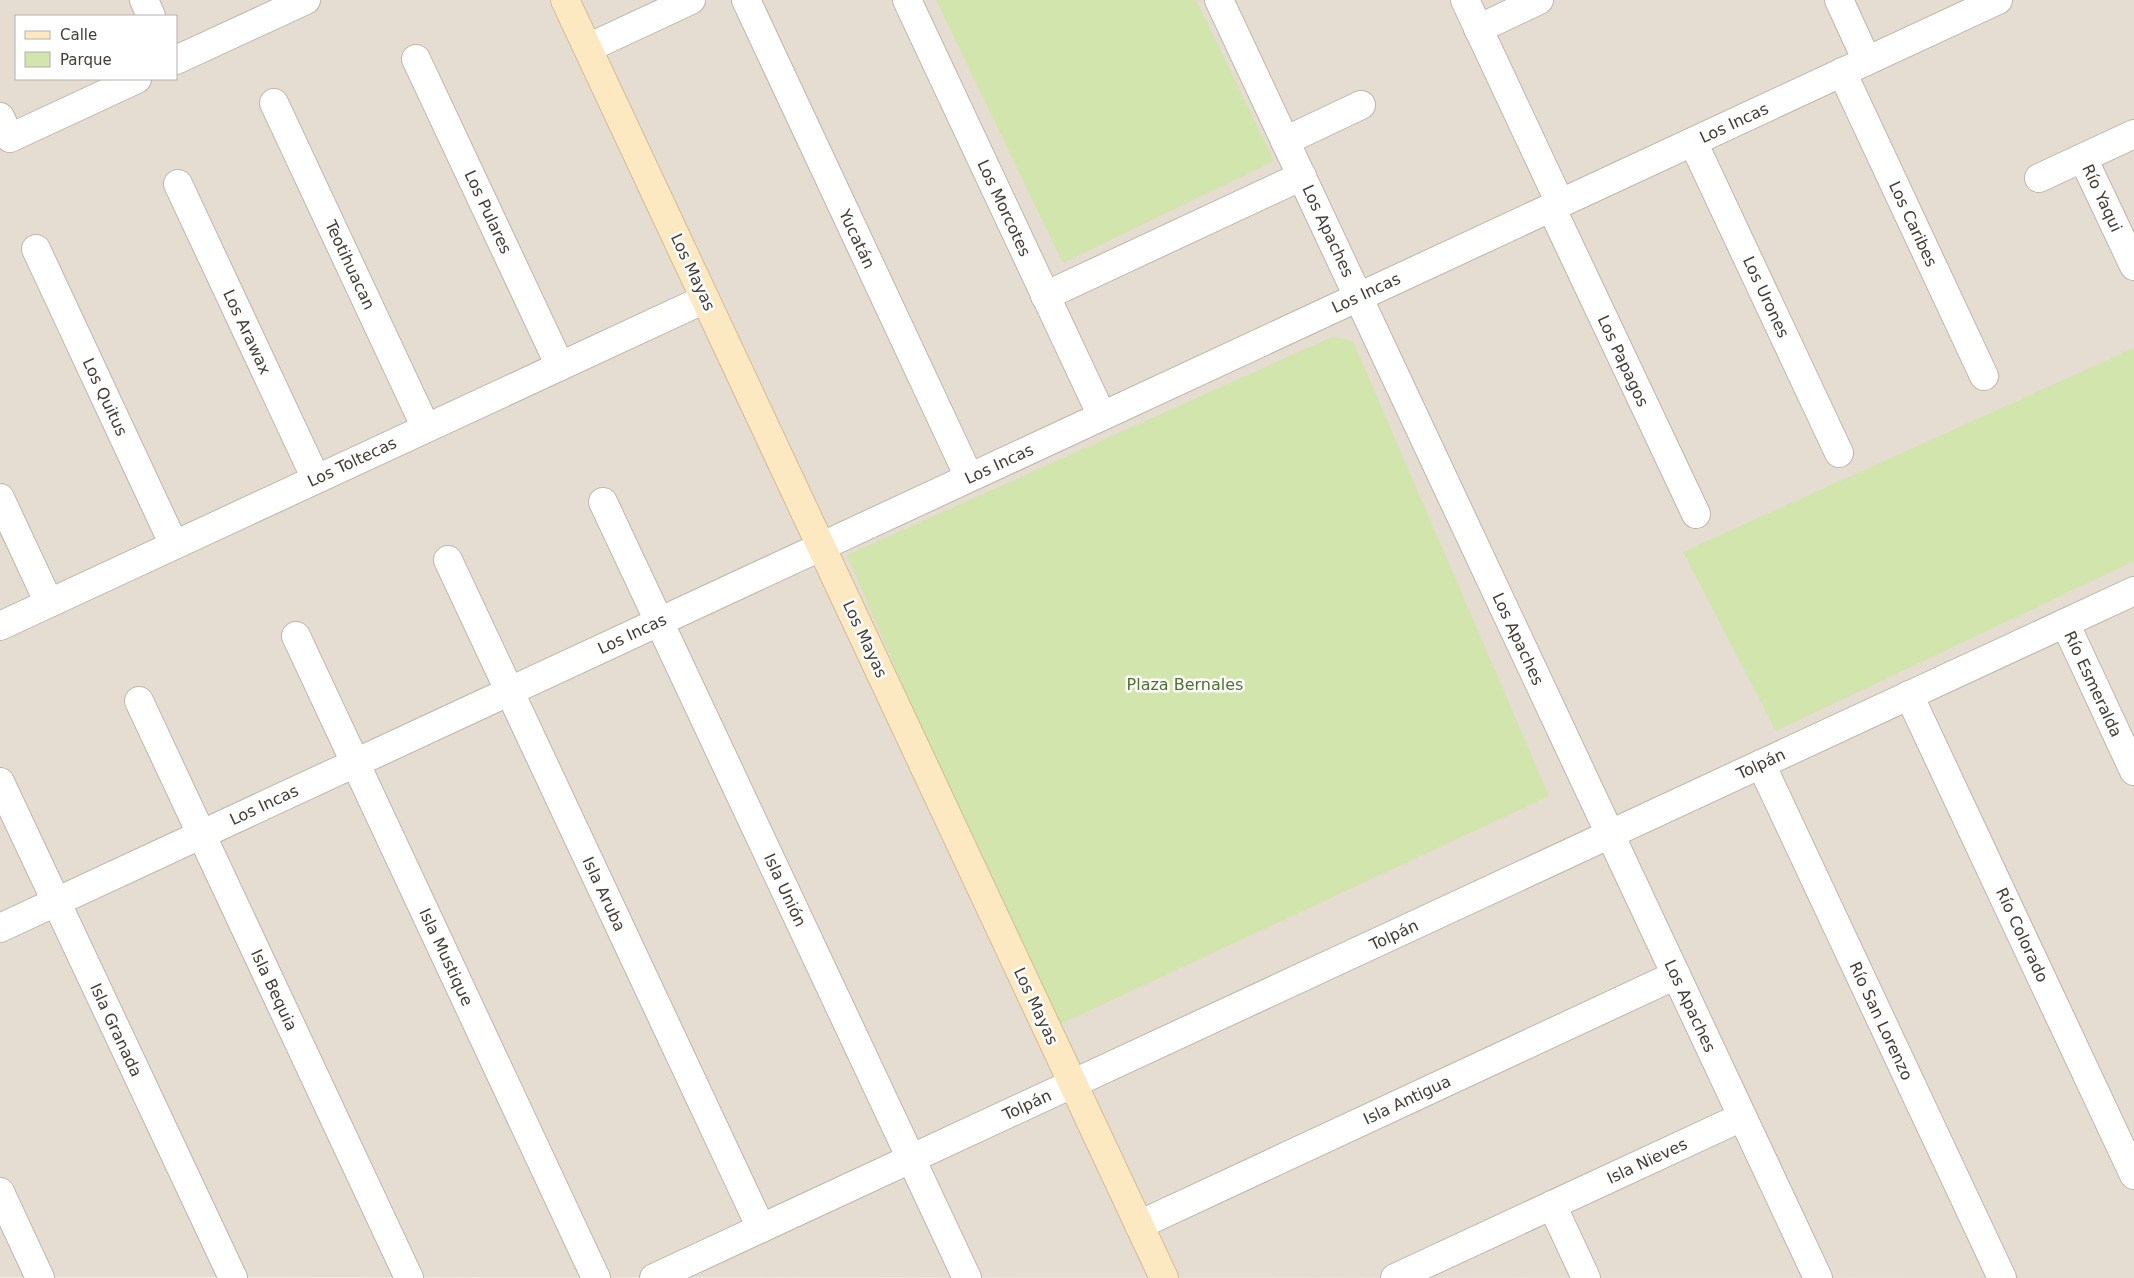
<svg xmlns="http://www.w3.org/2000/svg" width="2134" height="1278" viewBox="0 0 2134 1278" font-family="'DejaVu Sans',sans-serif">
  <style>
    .residential { fill: #e5ddd1; fill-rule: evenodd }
    .green { fill: #d1e5ac }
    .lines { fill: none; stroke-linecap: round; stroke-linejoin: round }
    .street-casing { stroke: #bfb5a9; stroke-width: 30 }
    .secondary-casing { stroke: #d1bb94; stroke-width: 30 }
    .street { stroke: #fff; stroke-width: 28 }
    .secondary { stroke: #fde9c1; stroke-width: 28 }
    .labels { text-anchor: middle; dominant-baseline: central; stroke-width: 5; stroke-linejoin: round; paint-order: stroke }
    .street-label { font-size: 16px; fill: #433b34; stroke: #fff }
    .park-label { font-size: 16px; fill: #4b7229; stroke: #fff }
  </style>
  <rect width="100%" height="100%" fill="#f1ece3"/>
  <path class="residential" d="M0,0h2134v1278l-2134,-1zM16,16h160v63h-160z"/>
  <g class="green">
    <path d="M936,0h260l78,161 -211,102z"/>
    <path d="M1332,337l21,4 196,455 -499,233 -203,-474z"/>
    <path d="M2134,348v213l-358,170 -93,-179z"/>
  </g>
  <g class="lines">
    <g class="street-casing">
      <g id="street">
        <path d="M144,0l7,16"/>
        <path d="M746,0l223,477"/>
        <path d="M907,0l195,416"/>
        <path d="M1219,0l599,1278"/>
        <path d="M1465,0l95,203"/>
        <path d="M1839,0l28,61"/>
        <path d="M1478,29l61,-29"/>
        <path d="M588,48l103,-48"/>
        <path d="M416,59l144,307"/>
        <path d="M176,60l130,-60"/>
        <path d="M1842,72l142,304"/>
        <path d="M274,103l152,325"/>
        <path d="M0,117l10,21 127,-59"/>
        <path d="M1285,141l76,-36"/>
        <path d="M1693,142l146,311"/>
        <path d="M2083,158l51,108"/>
        <path d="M2039,178l95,-44"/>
        <path d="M178,184l138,295"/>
        <path d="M1551,207l145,307"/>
        <path d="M36,249l138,296"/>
        <path d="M1045,296l257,-120"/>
        <path d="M0,498l49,105"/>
        <path d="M603,502l364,776"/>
        <path d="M448,560l313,668"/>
        <path d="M2065,623l69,148"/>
        <path d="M0,626l705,-327"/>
        <path d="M296,636l300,642"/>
        <path d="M1909,695l225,480"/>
        <path d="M139,701l270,577"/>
        <path d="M1761,764l241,514"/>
        <path d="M0,782l233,496"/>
        <path d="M0,928l1998,-928"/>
        <path d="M0,1192l40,86"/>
        <path d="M1552,1205l34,73"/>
        <path d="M1139,1225l537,-250"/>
        <path d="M654,1278l1480,-687"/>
        <path d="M1395,1278l347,-161"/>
      </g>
    </g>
    <g class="secondary-casing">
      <path id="secondary" d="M565,0l599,1278"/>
    </g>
    <use href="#street" class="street"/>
    <use href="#secondary" class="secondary"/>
  </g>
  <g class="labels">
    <g class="street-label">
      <text transform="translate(1734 123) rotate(-25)">Los Incas</text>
      <text transform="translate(2102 198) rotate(65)">Río Yaqui</text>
      <text transform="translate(1004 208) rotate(65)">Los Morcotes</text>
      <text transform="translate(488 212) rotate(65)">Los Pulares</text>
      <text transform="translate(1913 224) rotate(65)">Los Caribes</text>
      <text transform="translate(1328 231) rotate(65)">Los Apaches</text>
      <text transform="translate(857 239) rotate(65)">Yucatán</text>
      <text transform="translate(350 265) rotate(65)">Teotihuacan</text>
      <text transform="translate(693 272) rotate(65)">Los Mayas</text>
      <text transform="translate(1366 293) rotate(-25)">Los Incas</text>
      <text transform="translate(1766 297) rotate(65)">Los Urones</text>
      <text transform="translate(247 332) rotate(65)">Los Arawax</text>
      <text transform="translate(1623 361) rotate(65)">Los Papagos</text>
      <text transform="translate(105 397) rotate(65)">Los Quitus</text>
      <text transform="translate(352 462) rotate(-25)">Los Toltecas</text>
      <text transform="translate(999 464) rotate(-25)">Los Incas</text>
      <text transform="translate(632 634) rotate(-25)">Los Incas</text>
      <text transform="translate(865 639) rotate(65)">Los Mayas</text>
      <text transform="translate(1518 639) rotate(65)">Los Apaches</text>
      <text transform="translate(2093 684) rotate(65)">Río Esmeralda</text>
      <text transform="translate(1761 764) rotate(-25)">Tolpán</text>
      <text transform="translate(264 805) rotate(-25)">Los Incas</text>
      <text transform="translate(785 890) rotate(65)">Isla Unión</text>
      <text transform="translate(604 894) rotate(65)">Isla Aruba</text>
      <text transform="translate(1394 935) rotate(-25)">Tolpán</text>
      <text transform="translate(2022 935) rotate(65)">Río Colorado</text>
      <text transform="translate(446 957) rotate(65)">Isla Mustique</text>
      <text transform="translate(274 990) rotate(65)">Isla Bequia</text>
      <text transform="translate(1036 1006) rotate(65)">Los Mayas</text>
      <text transform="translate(1690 1006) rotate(65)">Los Apaches</text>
      <text transform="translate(1881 1021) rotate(65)">Río San Lorenzo</text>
      <text transform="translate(116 1030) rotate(65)">Isla Granada</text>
      <text transform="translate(1407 1100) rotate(-25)">Isla Antigua</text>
      <text transform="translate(1027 1105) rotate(-25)">Tolpán</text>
      <text transform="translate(1647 1161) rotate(-25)">Isla Nieves</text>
    </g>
    <g class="park-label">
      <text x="1185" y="684">Plaza Bernales</text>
    </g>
  </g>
  <rect x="15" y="15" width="162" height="65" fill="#ffffff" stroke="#b4b1ae"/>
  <rect x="25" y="31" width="25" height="8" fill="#fde9c1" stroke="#b4b1ae"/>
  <text x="60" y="40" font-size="15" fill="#433b34">Calle</text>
  <rect x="25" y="52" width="25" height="15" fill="#d1e5ac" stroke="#b4b1ae"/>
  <text x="60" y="65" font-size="15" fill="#433b34">Parque</text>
</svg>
